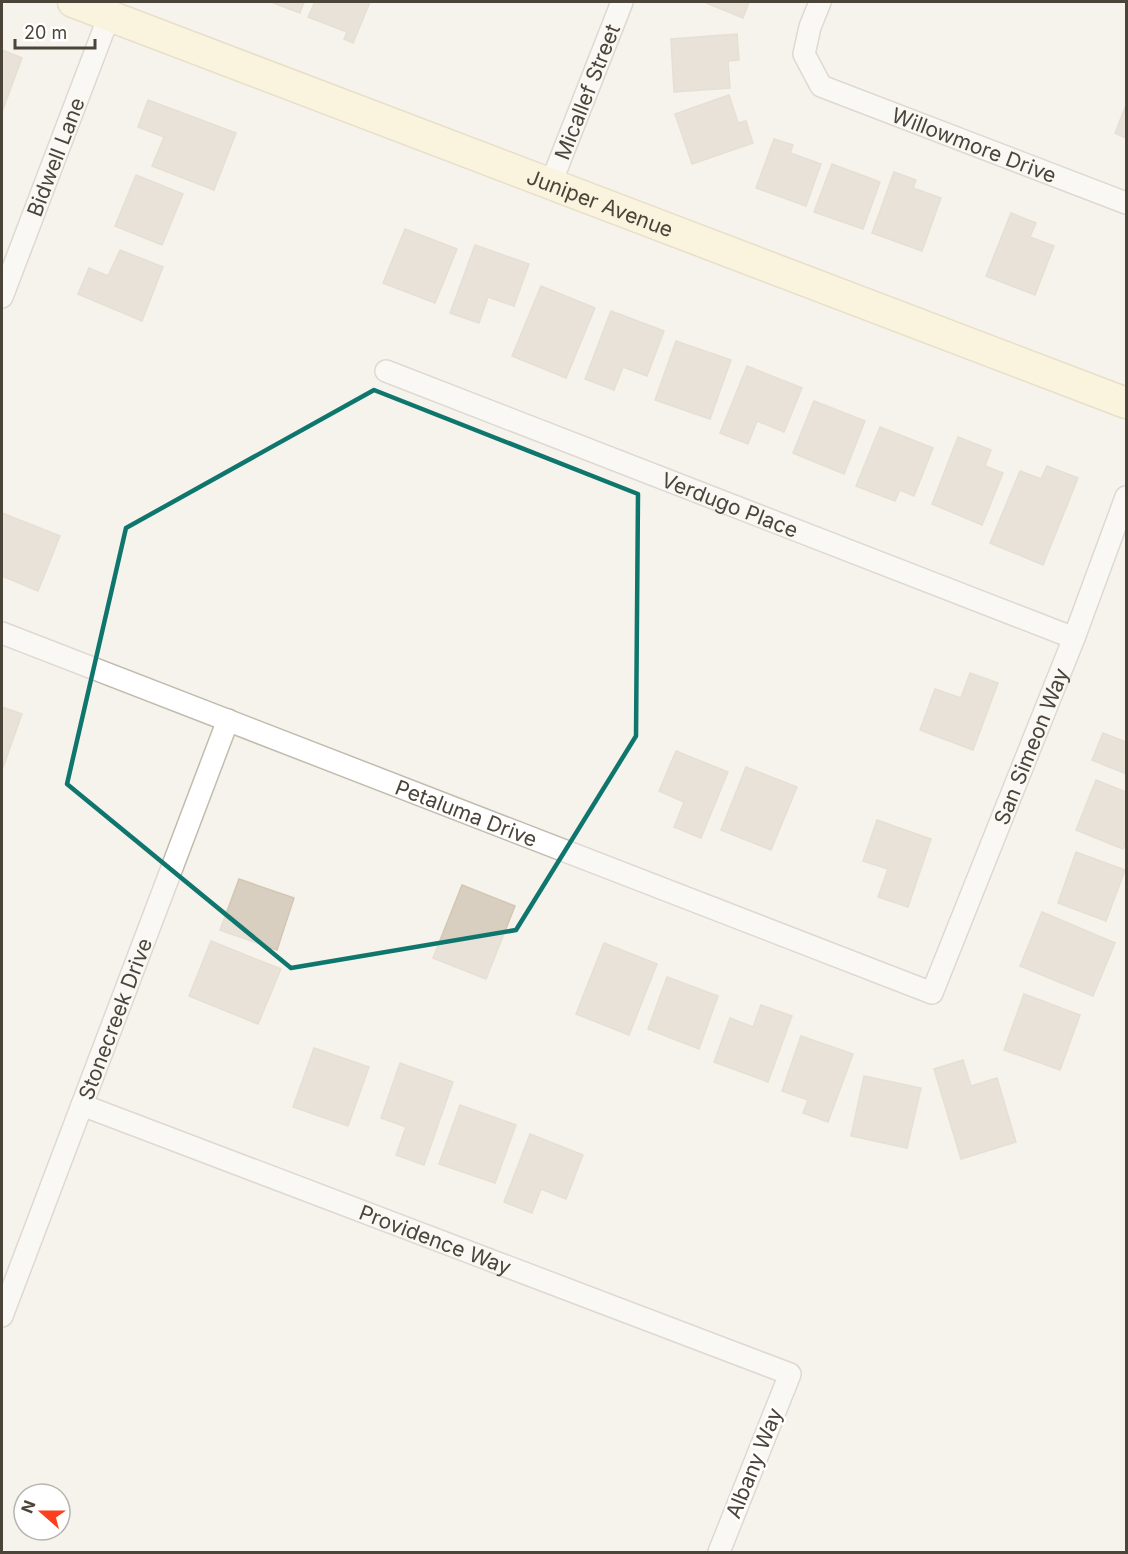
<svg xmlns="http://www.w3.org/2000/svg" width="1128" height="1554" viewBox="0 0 1128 1554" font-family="Inter,sans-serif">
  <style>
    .building { fill: #d8cfc1; stroke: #d3c7b4; stroke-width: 1.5 }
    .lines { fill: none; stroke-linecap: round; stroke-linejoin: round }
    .street-casing { stroke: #c2bbae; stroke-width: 24 }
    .secondary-casing { stroke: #d6c79b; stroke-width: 33 }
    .street { stroke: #fff; stroke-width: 21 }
    .secondary { stroke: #fff3cd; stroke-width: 30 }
    .marked { fill: none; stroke: #0f766e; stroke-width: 4.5; stroke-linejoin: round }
    .labels { text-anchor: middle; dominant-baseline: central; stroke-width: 5; stroke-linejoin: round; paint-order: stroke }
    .street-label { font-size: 21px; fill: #4b4439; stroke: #fff }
  </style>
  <rect width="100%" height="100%" fill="#f6f3ec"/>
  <g class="building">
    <path d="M271,2h33l-4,11z"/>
    <path d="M315,2h55l-17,41 -9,-4 3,-7 -39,-15z"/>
    <path d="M704,2h45l-6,16z"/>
    <path d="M737,34l2,26 -11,1 2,27 -56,4 -3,-53z"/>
    <path d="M2,50l20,8 -20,54z"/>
    <path d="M729,95l9,28 8,-2 7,22 -61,21 -17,-50z"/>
    <path d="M148,100l88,33 -22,57 -62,-24 12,-29 -26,-10z"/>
    <path d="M1126,105v33l-11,-5z"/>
    <path d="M774,139l19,6 -3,8 31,11 -15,42 -50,-18z"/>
    <path d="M832,164l48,18 -17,47 -49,-17z"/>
    <path d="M894,172l22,8 -3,8 28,10 -19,53 -50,-18z"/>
    <path d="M136,175l47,19 -21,51 -47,-19z"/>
    <path d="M1011,213l25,10 -6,14 24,9 -19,49 -49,-19z"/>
    <path d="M405,229l52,20 -22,54 -52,-20z"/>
    <path d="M475,245l54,19 -15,42 -26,-9 -9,26 -29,-10z"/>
    <path d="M120,250l43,17 -21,54 -64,-27 11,-26 19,8z"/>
    <path d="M541,286l54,22 -29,70 -54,-22z"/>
    <path d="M611,311l53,20 -17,45 -24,-9 -9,23 -29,-11z"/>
    <path d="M676,341l55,19 -21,59 -55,-19z"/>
    <path d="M747,366l55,22 -18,44 -27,-11 -9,23 -28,-11z"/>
    <path d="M814,401l51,20 -21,53 -51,-21z"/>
    <path d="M880,427l53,21 -19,48 -14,-6 -5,11 -39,-15z"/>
    <path d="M958,437l33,13 -6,16 18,7 -21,52 -50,-21z"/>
    <path d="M1047,466l31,12 -35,87 -53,-22 30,-72 21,8z"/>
    <path d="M2,513l58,23 -22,55 -36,-15z"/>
    <path d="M970,673l28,10 -25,67 -53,-20 15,-41 26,9z"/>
    <path d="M2,707l20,7 -20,56z"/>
    <path d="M1103,733l23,9v32l-34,-14z"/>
    <path d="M676,751l52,21 -27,66 -27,-11 10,-25 -25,-11z"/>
    <path d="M746,767l51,20 -26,63 -50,-20z"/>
    <path d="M1096,780l30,12v49l-3,8 -47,-19z"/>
    <path d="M877,820l54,19 -23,68 -30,-10 10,-28 -25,-8z"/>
    <path d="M1076,852l49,18 -19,51 -48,-18z"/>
    <path d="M239,879l55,19 -17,52 -57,-20z"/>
    <path d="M462,885l53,21 -29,73 -53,-21z"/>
    <path d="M1042,912l73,31 -22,53 -73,-30z"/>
    <path d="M211,941l70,28 -23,55 -69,-28z"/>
    <path d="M604,943l53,21 -28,71 -53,-21z"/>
    <path d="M667,977l51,19 -19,53 -51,-20z"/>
    <path d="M1024,994l56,21 -20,55 -56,-20z"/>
    <path d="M761,1005l31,11 -24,66 -54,-20 16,-44 23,9z"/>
    <path d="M801,1036l52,18 -25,68 -25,-9 5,-13 -26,-9z"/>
    <path d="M314,1048l55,19 -21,59 -55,-19z"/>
    <path d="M963,1060l8,26 26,-8 19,64 -55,17 -27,-90z"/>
    <path d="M400,1063l53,19 -29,83 -28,-10 10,-28 -25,-9z"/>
    <path d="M864,1076l57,12 -14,60 -56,-12z"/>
    <path d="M460,1105l56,20 -21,58 -56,-19z"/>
    <path d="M530,1134l53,21 -17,44 -25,-10 -9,24 -28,-11z"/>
  </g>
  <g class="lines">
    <g class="street-casing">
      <g id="street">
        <path id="s1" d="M820,2l-10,25 -6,27 17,32 305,117"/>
        <path id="s2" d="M551,183l71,-181"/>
        <path id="s3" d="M2,297l107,-281"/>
        <path id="s4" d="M386,371l688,267"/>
        <path id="s5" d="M2,633l930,360 142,-355 52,-141"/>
        <path id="s6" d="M82,1105l708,269 -71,178"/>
        <path id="s7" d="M2,1316l226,-596"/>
      </g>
    </g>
    <g class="secondary-casing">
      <g id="secondary">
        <path id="s8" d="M73,2l1053,401"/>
      </g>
    </g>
    <use href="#street" class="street"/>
    <use href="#secondary" class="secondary"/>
  </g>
  <path d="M0 0H1128V1554H0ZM374,390l264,104 -2,242 -120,194 -225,38 -224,-184 59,-256z" fill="#f6f3ec" fill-opacity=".55" fill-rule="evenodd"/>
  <path class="marked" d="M374,390l264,104 -2,242 -120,194 -225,38 -224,-184 59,-256z"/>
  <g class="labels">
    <g class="street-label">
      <text stroke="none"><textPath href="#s2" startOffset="98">Micallef Street</textPath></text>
      <text stroke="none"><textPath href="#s1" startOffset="255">Willowmore Drive</textPath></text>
      <text stroke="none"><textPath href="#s3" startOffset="150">Bidwell Lane</textPath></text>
      <text stroke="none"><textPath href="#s8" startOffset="564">Juniper Avenue</textPath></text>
      <text stroke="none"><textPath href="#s4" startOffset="369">Verdugo Place</textPath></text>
      <text stroke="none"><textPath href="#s5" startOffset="1263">San Simeon Way</textPath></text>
      <text stroke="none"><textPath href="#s5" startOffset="498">Petaluma Drive</textPath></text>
      <text stroke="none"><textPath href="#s7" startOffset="318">Stonecreek Drive</textPath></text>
      <text stroke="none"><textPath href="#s6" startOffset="378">Providence Way</textPath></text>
      <text transform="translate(754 1463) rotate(-68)">Albany Way</text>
    </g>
  </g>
  <rect width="1128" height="1554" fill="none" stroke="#4b4439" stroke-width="6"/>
  <g transform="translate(42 1512) rotate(291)"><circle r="28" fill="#ffffff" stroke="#b7b4b0" stroke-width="1.5"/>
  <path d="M0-4.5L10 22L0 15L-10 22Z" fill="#fc3f1d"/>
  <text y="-9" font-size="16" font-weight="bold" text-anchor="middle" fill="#4b4439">N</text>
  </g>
  <path d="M15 39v9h80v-9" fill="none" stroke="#4b4439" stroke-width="3"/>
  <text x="24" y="39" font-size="18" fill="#4b4439" stroke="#ffffff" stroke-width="4.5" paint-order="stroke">20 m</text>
</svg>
